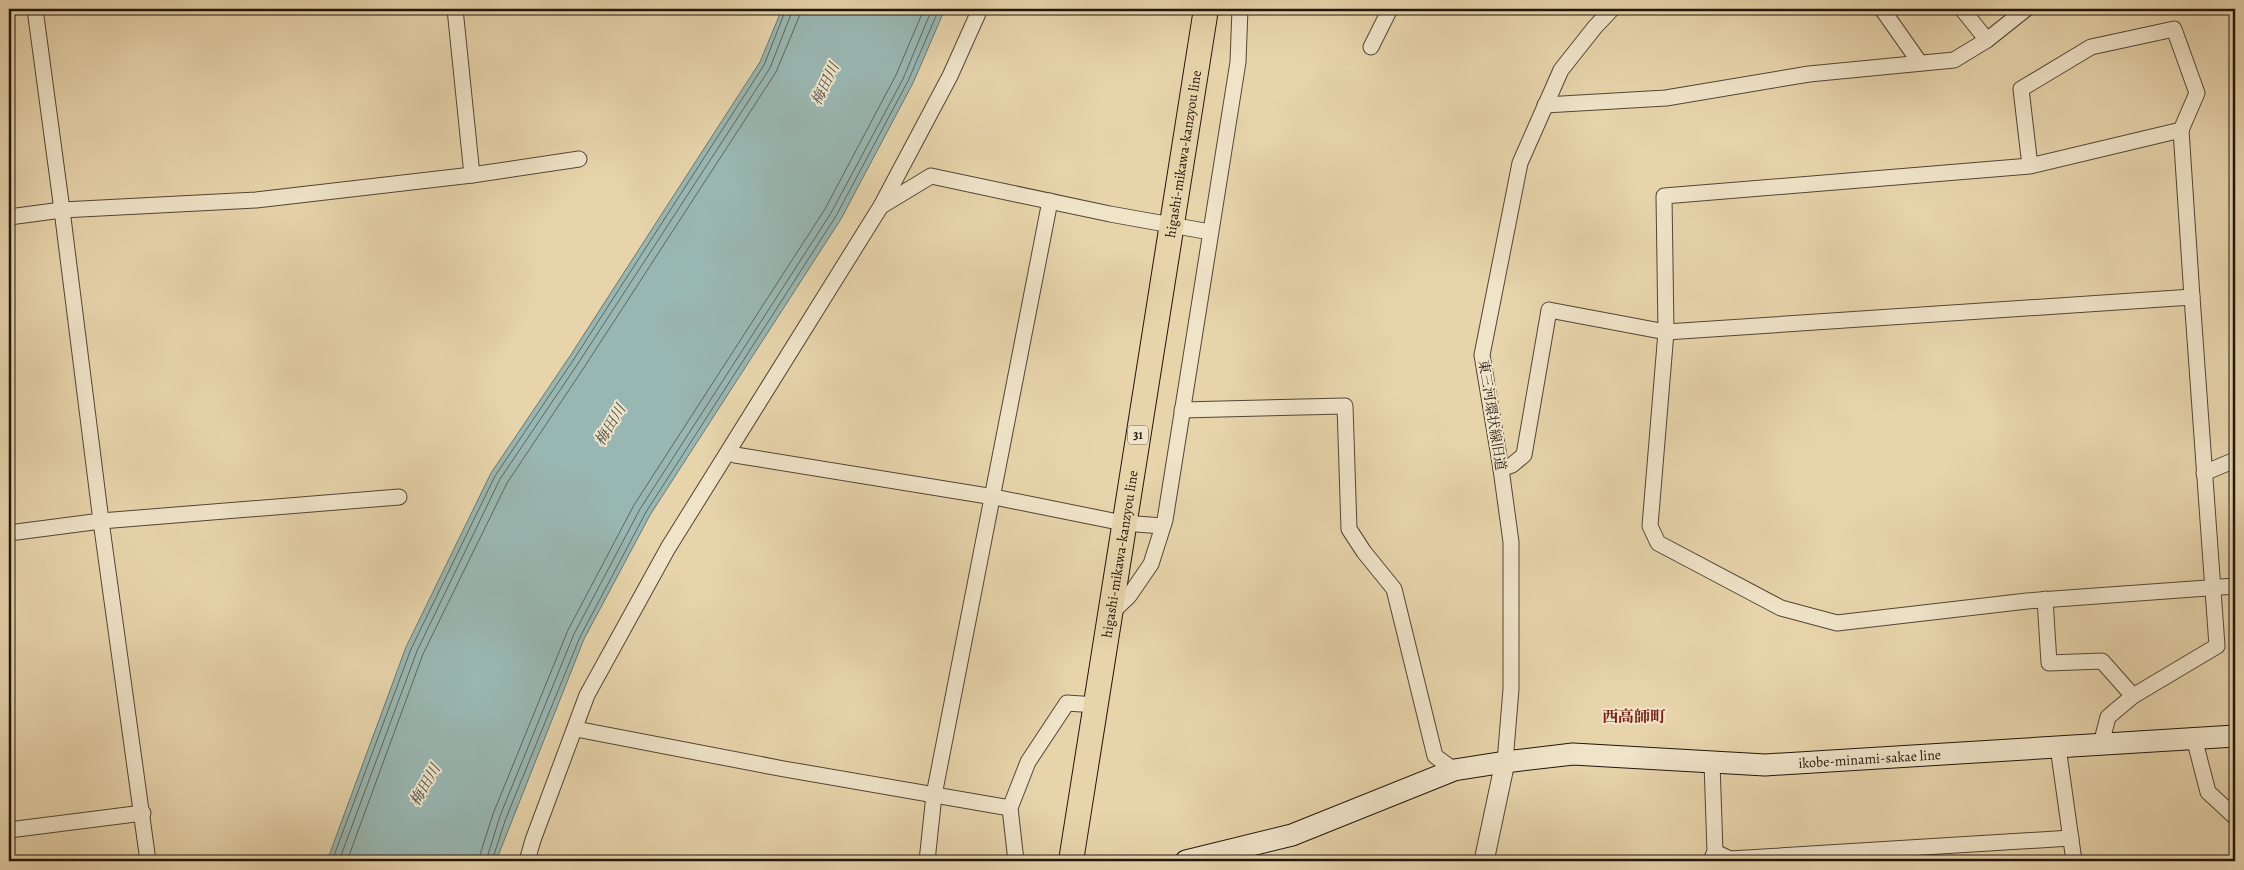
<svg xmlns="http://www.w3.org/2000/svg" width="2244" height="870" viewBox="0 0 2244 870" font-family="Alegreya,'Noto Serif JP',serif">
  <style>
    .water { fill: #99b7b2; stroke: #697770 }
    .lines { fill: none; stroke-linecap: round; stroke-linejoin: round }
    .shore { stroke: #5c665f; stroke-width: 1 }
    .minor-casing { stroke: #524634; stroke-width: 17 }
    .tertiary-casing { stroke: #524634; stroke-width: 21 }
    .secondary-casing { stroke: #20160c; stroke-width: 23 }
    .primary-casing { stroke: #20160c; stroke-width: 26 }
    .minor { stroke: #efe3c8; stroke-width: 15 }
    .tertiary { stroke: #efe3c8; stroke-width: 19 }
    .secondary { stroke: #efe3c8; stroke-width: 21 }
    .primary { stroke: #e7d4ab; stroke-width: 24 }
    .labels { text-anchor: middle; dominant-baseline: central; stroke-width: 4; stroke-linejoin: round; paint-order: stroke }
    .shield { fill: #efe3c8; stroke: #5e5444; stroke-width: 1 }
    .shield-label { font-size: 12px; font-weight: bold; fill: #20160c }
    .street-label { font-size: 14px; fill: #20160c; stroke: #efe3c8 }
    .water-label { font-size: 15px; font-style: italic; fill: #4a4e46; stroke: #efe3c8 }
    .quarter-label { font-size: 16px; font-weight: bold; fill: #7a1f14; stroke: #efe3c8 }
  </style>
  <rect width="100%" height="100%" fill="#e7d4ab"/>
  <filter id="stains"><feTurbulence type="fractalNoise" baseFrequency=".004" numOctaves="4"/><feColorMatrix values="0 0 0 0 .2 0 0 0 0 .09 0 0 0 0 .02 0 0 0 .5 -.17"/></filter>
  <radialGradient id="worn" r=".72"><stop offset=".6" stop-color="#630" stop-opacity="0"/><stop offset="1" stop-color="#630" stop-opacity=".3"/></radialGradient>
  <path class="water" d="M782,9h163l-32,74 -72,136 -191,296 -66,124 -88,222h-169l79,-214 85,-174 79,-117 190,-294z"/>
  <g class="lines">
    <g class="shore">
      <path d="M332,861l79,-212 84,-173 79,-117 190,-294 22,-56"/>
      <path d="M339,861l78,-210 83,-172 79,-117 191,-294 23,-59"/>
      <path d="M347,861l76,-207 84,-171 78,-117 191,-294 23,-55 1,-8"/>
      <path d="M478,861l15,-47 75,-184 66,-125 191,-296 71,-134 28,-66"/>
      <path d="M486,861l14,-45 74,-182 66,-125 191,-296 72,-134 29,-70"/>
      <path d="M492,861l14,-43 74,-181 66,-125 190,-296 72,-135 31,-72"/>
    </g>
    <g class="minor-casing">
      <g id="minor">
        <path d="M35,9l27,201 39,311 47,340"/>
        <path d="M455,9l17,166"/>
        <path d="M1882,9l38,54"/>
        <path d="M1962,9l25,31"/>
        <path d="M1371,47l19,-38"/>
        <path d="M1545,105l121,-7 143,-24 145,-14 33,-20 39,-31"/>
        <path d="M2181,130l11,167"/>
        <path d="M2030,166l-9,-77 70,-42 83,-18 23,64 -16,37 -151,36 -366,30 2,136 -16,194 8,17 123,65 56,15 190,-22 208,-15"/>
        <path d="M883,205l48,-29 179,38 100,18"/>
        <path d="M9,217l53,-7 194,-10 216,-25 107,-16"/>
        <path d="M1182,410l163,-4 4,123 15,23 30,37 41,167 19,14"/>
        <path d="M731,450l4,5 259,42 129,26 40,3"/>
        <path d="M1501,469l11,-4 12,-10 25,-145 117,22 526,-35 25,349 -84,50 -25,21 -7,27"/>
        <path d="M2204,473l31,-13"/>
        <path d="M9,533l92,-12 298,-24"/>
        <path d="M2045,599l4,64 53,-2 31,35"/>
        <path d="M1110,614l19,-18 22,-32 14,-44 73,-458 2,-53"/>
        <path d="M576,729l208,40 226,39"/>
        <path d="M2194,738l14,54 27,25"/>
        <path d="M2058,747l16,114"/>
        <path d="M1505,762l6,-73v-147l-10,-73 -19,-114 38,-192 41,-93 34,-43 17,-18"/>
        <path d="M9,830l134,-17"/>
        <path d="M1715,852l15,7 341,-21"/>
        <path d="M1711,860l4,-8 -3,-89"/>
        <path d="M527,861l6,-21 54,-145 81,-147 213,-342 69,-130 30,-67"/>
        <path d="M927,861l7,-66 116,-594"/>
        <path d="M1016,861l-6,-53 18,-46 39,-59 29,2"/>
      </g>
    </g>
    <g class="tertiary-casing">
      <path id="tertiary" d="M1484,861l21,-99"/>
    </g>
    <g class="secondary-casing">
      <g id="secondary">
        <path id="s1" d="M1186,861l106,-26 162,-65 51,-8 68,-8 192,11 470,-29"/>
      </g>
    </g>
    <g class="primary-casing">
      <g id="primary">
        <path id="s2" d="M1071,861l135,-852"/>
      </g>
    </g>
    <use href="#minor" class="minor"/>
    <use href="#tertiary" class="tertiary"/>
    <use href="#secondary" class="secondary"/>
    <use href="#primary" class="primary"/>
  </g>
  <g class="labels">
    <rect class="shield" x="1128" y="425.5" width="20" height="19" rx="4"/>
    <g class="shield-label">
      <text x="1138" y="435">31</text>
    </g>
    <g class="street-label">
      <text stroke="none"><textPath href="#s2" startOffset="716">higashi-mikawa-kanzyou line</textPath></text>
      <text transform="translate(1492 415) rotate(81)">東三河環状線旧道</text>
      <text stroke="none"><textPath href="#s2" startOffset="311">higashi-mikawa-kanzyou line</textPath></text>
      <text stroke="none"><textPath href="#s1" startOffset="701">ikobe-minami-sakae line</textPath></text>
    </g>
    <g class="water-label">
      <text transform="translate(825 84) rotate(-64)">梅田川</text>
      <text transform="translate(610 425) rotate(-59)">梅田川</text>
      <text transform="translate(425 785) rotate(-60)">梅田川</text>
    </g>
    <g class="quarter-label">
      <text x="1634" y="717">西高師町</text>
    </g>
  </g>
  <rect width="2244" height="870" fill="none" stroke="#e7d4ab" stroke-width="30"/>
  <rect x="10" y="10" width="2224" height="850" fill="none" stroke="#20160c" stroke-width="2.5"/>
  <rect x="15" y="15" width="2214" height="840" fill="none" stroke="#20160c"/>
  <rect width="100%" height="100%" filter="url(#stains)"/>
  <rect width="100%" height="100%" fill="url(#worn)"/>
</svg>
